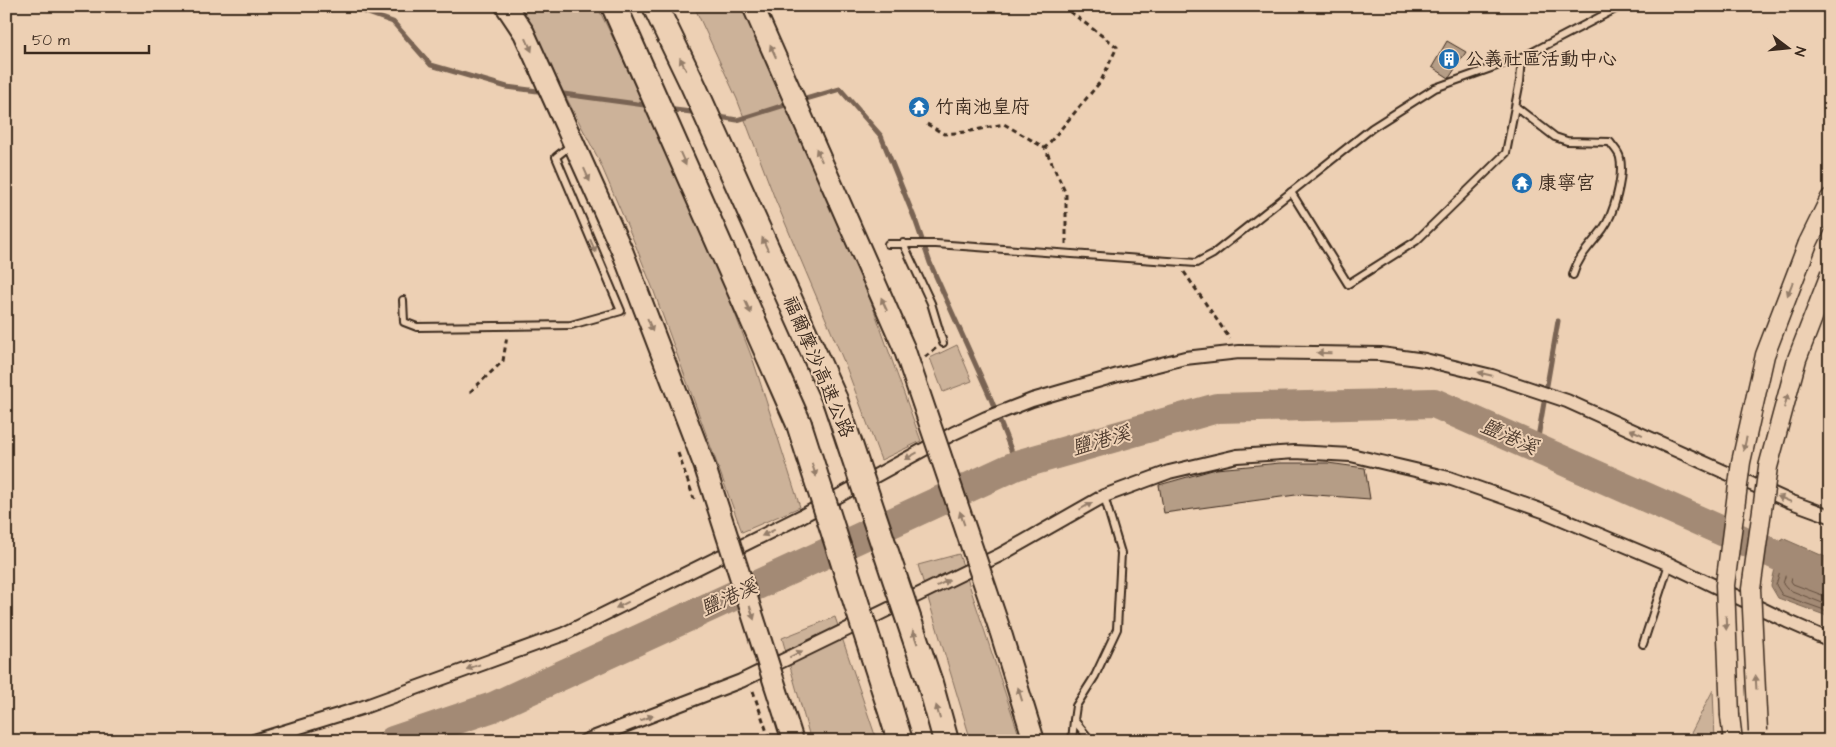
<svg xmlns="http://www.w3.org/2000/svg" width="1836" height="747" viewBox="0 0 1836 747" font-family="'Architects Daughter','LXGW WenKai TC',sans-serif">
  <style>
    .green { fill: #ccb299; stroke: #846e5c }
    .water { fill: #a38a74; stroke: #796452 }
    .lines { fill: none; stroke-linecap: round; stroke-linejoin: round }
    .shore { stroke: #655040; stroke-width: 1 }
    .stream { stroke: #796452; stroke-width: 5 }
    .river { stroke: #a38a74; stroke-width: 30 }
    .building { fill: #b59d86; stroke: #3b2a1e }
    .lane-casing { stroke: #3b2a1e; stroke-width: 10 }
    .street-casing { stroke: #3b2a1e; stroke-width: 16 }
    .secondary-casing { stroke: #3b2a1e; stroke-width: 21 }
    .primary-casing { stroke: #3b2a1e; stroke-width: 24 }
    .highway-casing { stroke: #3b2a1e; stroke-width: 28 }
    .path { stroke: #3b2a1e; stroke-width: 3; stroke-dasharray: 5 4; stroke-linecap: butt }
    .lane { stroke: #edd0b4; stroke-width: 6 }
    .street { stroke: #edd0b4; stroke-width: 12 }
    .secondary { stroke: #edd0b4; stroke-width: 18 }
    .primary { stroke: #edd0b4; stroke-width: 20 }
    .highway { stroke: #edd0b4; stroke-width: 24 }
    .secondary-bridge-casing { stroke: #3b2a1e; stroke-width: 21; stroke-linecap: butt }
    .primary-bridge-casing { stroke: #3b2a1e; stroke-width: 24; stroke-linecap: butt }
    .highway-bridge-casing { stroke: #3b2a1e; stroke-width: 28; stroke-linecap: butt }
    .secondary-bridge { stroke: #edd0b4; stroke-width: 18 }
    .primary-bridge { stroke: #edd0b4; stroke-width: 20 }
    .highway-bridge { stroke: #edd0b4; stroke-width: 24 }
    .oneway { fill: #947d69 }
    .labels { text-anchor: middle; dominant-baseline: central; stroke-width: 4; stroke-linejoin: round; paint-order: stroke }
    .poi-label { font-size: 19px; fill: #3b2a1e; stroke: #edd0b4; text-anchor: start }
    .street-label { font-size: 19px; fill: #3b2a1e; stroke: #edd0b4 }
    .water-label { font-size: 20px; font-style: italic; fill: #503d2f; stroke: #edd0b4 }
  </style>
  <rect width="100%" height="100%" fill="#edd0b4"/>
  <filter id="ink" filterUnits="userSpaceOnUse"><feTurbulence type="fractalNoise" baseFrequency=".02" numOctaves="2"/><feDisplacementMap in="SourceGraphic" scale="10" xChannelSelector="R" yChannelSelector="G"/><feConvolveMatrix kernelMatrix="1 2 1 2 8 2 1 2 1" color-interpolation-filters="sRGB"/></filter>
  <g filter="url(#ink)">
    <g class="green">
      <path d="M521,6h76l20,40 103,229 34,88 46,144 -58,25 -89,-243 -20,-50 -35,-81 -29,-55z"/>
      <path d="M694,6h50l121,279 56,156 -40,19 -36,-96 -70,-165 -38,-100z"/>
      <path d="M957,345l15,36 -29,11 -13,-34z"/>
      <path d="M959,554l62,187h-50l-53,-176z"/>
      <path d="M835,617l42,124h-66l-29,-103z"/>
      <path d="M1713,690l2,51h-28z"/>
    </g>
    <path class="water" d="M1782,538l48,21v58l-52,-19 -7,-12z"/>
    <g class="lines">
      <g class="shore">
        <path d="M1830,564l-43,-18 -11,39 6,10 48,17"/>
        <path d="M1830,570l-6,-1 -33,-14 -8,29 4,5 43,17"/>
        <path d="M1830,577l-9,-1 -24,-10 -2,1 -4,14 2,3 37,14"/>
      </g>
      <g class="stream">
        <path d="M341,6l13,2 39,14 38,43 76,22 38,5"/>
        <path d="M556,93l96,13"/>
        <path d="M799,101l41,-12 41,47 35,86 14,41 61,136 26,66"/>
        <path d="M667,109l32,4"/>
        <path d="M714,116l23,4 54,-17"/>
        <path d="M1536,449l22,-128"/>
      </g>
      <path class="river" d="M393,741l100,-34 524,-242 200,-57 217,-5 396,176"/>
    </g>
    <g class="building">
      <path d="M1447,41l19,11 -17,26 -17,-11z"/>
      <path d="M1280,463h48l37,5 5,31 -67,-5 -139,19 -5,-28 57,-16z"/>
    </g>
    <g class="lines">
      <g class="lane-casing">
        <g id="lane">
          <path d="M1516,107l39,30 12,4 43,1c3,5 9,10 10,16 4,19 -6,56 -17,71 -11,15 -25,27 -30,46"/>
          <path d="M1291,192l57,92 68,-43 90,-88 14,-72 2,-24"/>
          <path d="M903,243l28,60 12,40"/>
          <path d="M888,244h48l260,19 17,-9 159,-126 63,-40 90,-32 96,-50"/>
          <path d="M403,300l1,22 13,5 154,-2 50,-14 -65,-154 15,-12"/>
          <path d="M1643,644l26,-80"/>
          <path d="M1072,741l2,-21"/>
          <path d="M1091,741l-17,-21 2,-14 19,-30 22,-47 4,-76 -17,-57"/>
        </g>
      </g>
      <g class="street-casing">
        <g id="street">
          <path d="M254,741l107,-33 203,-74 238,-118 152,-83 32,-15 46,-18 86,-25 67,-17 54,-6 142,2 44,6 67,16 75,25 222,100 41,15"/>
          <path d="M585,741l156,-60 259,-126 104,-59 65,-24 68,-16 58,-4 56,3 98,23 94,33 126,53 120,58 41,18"/>
        </g>
      </g>
      <g class="secondary-casing">
        <g id="secondary">
          <path d="M1808,243l22,-45"/>
          <path d="M1730,716l3,25"/>
        </g>
      </g>
      <g class="primary-casing">
        <g id="primary">
          <path d="M506,6l18,27 99,220 82,214"/>
          <path d="M753,6l151,342"/>
          <path d="M1000,630l34,111"/>
        </g>
      </g>
      <g class="highway-casing">
        <g id="highway">
          <path d="M614,6l185,418"/>
          <path d="M655,6l38,79 142,315"/>
          <path d="M930,683l16,58"/>
          <path d="M889,705l11,36"/>
        </g>
      </g>
      <g class="path">
        <path d="M927,124l17,10 22,-2 38,-8 41,24"/>
        <path d="M1066,244v-50l-21,-46 56,-67 16,-34 -47,-35"/>
        <path d="M1184,272l46,67"/>
        <path d="M925,357l11,-9"/>
        <path d="M470,392l33,-31 4,-25"/>
        <path d="M678,453l16,46"/>
        <path d="M753,691l17,50"/>
      </g>
      <use href="#lane" class="lane"/>
      <use href="#street" class="street"/>
      <use href="#secondary" class="secondary"/>
      <use href="#primary" class="primary"/>
      <use href="#highway" class="highway"/>
      <g class="secondary-bridge-casing">
        <g id="secondary-bridge">
          <path d="M1730,716l-5,-131 16,-123 24,-107 43,-112"/>
          <path d="M1758,731l-7,-142 17,-122 29,-108 33,-85"/>
        </g>
      </g>
      <g class="primary-bridge-casing">
        <g id="primary-bridge">
          <path d="M904,348l96,282"/>
          <path d="M705,467l88,274"/>
        </g>
      </g>
      <g class="highway-bridge-casing">
        <g id="highway-bridge">
          <path d="M835,400l95,283"/>
          <path d="M799,424l90,281"/>
        </g>
      </g>
      <use href="#secondary-bridge" class="secondary-bridge"/>
      <use href="#primary-bridge" class="primary-bridge"/>
      <use href="#highway-bridge" class="highway-bridge"/>
    </g>
    <defs><path id="oneway-solid" d="M-6-.8H1V-3.2L6.5 0L1 3.2V.8H-6Z" transform="scale(1.25)"/></defs>
    <g class="oneway">
      <use href="#oneway-solid" transform="translate(529 45) rotate(66)"/>
      <use href="#oneway-solid" transform="translate(773 51) rotate(-114)"/>
      <use href="#oneway-solid" transform="translate(683 64) rotate(-116)"/>
      <use href="#oneway-solid" transform="translate(819 155) rotate(-114)"/>
      <use href="#oneway-solid" transform="translate(683 159) rotate(66)"/>
      <use href="#oneway-solid" transform="translate(587 175) rotate(66)"/>
      <use href="#oneway-solid" transform="translate(765 244) rotate(-114)"/>
      <use href="#oneway-solid" transform="translate(593 246) rotate(67)"/>
      <use href="#oneway-solid" transform="translate(1790 289) rotate(111)"/>
      <use href="#oneway-solid" transform="translate(884 304) rotate(-114)"/>
      <use href="#oneway-solid" transform="translate(748 307) rotate(66)"/>
      <use href="#oneway-solid" transform="translate(650 325) rotate(69)"/>
      <use href="#oneway-solid" transform="translate(1324 353) rotate(-179)"/>
      <use href="#oneway-solid" transform="translate(1485 374) rotate(-166)"/>
      <use href="#oneway-solid" transform="translate(1786 401) rotate(-75)"/>
      <use href="#oneway-solid" transform="translate(1636 432) rotate(-156)"/>
      <use href="#oneway-solid" transform="translate(1745 444) rotate(103)"/>
      <use href="#oneway-solid" transform="translate(911 456) rotate(151)"/>
      <use href="#oneway-solid" transform="translate(814 470) rotate(72)"/>
      <use href="#oneway-solid" transform="translate(1784 499) rotate(-157)"/>
      <use href="#oneway-solid" transform="translate(1086 506) rotate(-30)"/>
      <use href="#oneway-solid" transform="translate(962 518) rotate(-109)"/>
      <use href="#oneway-solid" transform="translate(768 533) rotate(154)"/>
      <use href="#oneway-solid" transform="translate(943 583) rotate(-26)"/>
      <use href="#oneway-solid" transform="translate(622 605) rotate(154)"/>
      <use href="#oneway-solid" transform="translate(752 613) rotate(72)"/>
      <use href="#oneway-solid" transform="translate(1726 623) rotate(88)"/>
      <use href="#oneway-solid" transform="translate(915 637) rotate(-109)"/>
      <use href="#oneway-solid" transform="translate(796 654) rotate(-26)"/>
      <use href="#oneway-solid" transform="translate(473 667) rotate(160)"/>
      <use href="#oneway-solid" transform="translate(1756 682) rotate(-93)"/>
      <use href="#oneway-solid" transform="translate(1020 694) rotate(-107)"/>
      <use href="#oneway-solid" transform="translate(938 712) rotate(-106)"/>
      <use href="#oneway-solid" transform="translate(647 718) rotate(-21)"/>
    </g>
  </g>
  <defs>
    <g id="building-disc" transform="scale(1.125)"><circle r="9.5" fill="#1f6fb2" stroke="#edd0b4"/><path d="M-4-6H4V6H1V3H-1V6H-4ZM-2.5-4.3h1.7v1.8h-1.7ZM.8-4.3h1.7v1.8H.8ZM-2.5-1h1.7V.8h-1.7ZM.8-1h1.7V.8H.8Z" fill="#fff"/></g>
    <g id="temple-disc" transform="scale(1.125)"><circle r="9.5" fill="#1f6fb2" stroke="#edd0b4"/><path d="M0-6L5-2H3V0L6.5 2.5H4V6H1.5V3h-3V6H-4V2.5H-6.5L-3 0V-2H-5Z" fill="#fff"/></g>
  </defs>
  <g fill-rule="evenodd">
    <use href="#building-disc" x="1449" y="59"/>
    <use href="#temple-disc" x="919" y="107"/>
    <use href="#temple-disc" x="1522" y="183"/>
  </g>
  <g class="labels">
    <g class="poi-label">
      <text x="1465" y="59">公義社區活動中心</text>
      <text x="935" y="107">竹南池皇府</text>
      <text x="1538" y="183">康寧宮</text>
    </g>
    <g class="street-label">
      <text transform="translate(818 367) rotate(67)">福爾摩沙高速公路</text>
    </g>
    <g class="water-label">
      <text transform="translate(1509 437) rotate(24)">鹽港溪</text>
      <text transform="translate(1101 441) rotate(-16)">鹽港溪</text>
      <text transform="translate(729 598) rotate(-25)">鹽港溪</text>
    </g>
  </g>
  <rect width="1836" height="747" fill="none" stroke="#edd0b4" stroke-width="25"/>
  <rect x="12" y="12" width="1811" height="722" fill="none" stroke="#3b2a1e" stroke-width="2" filter="url(#ink)"/>
  <g transform="translate(1788 48) rotate(106)" stroke="#edd0b4" stroke-width="4" paint-order="stroke">
  <path d="M0-4L9 19L0 12L-9 19Z" fill="#3b2a1e"/>
  <text y="-8" font-size="14" font-weight="bold" text-anchor="middle" fill="#3b2a1e">N</text>
  </g>
  <path d="M25 45v8h124v-8" fill="none" stroke="#3b2a1e" stroke-width="2.5"/>
  <text x="32" y="45" font-size="15" fill="#3b2a1e" stroke="#edd0b4" stroke-width="4" paint-order="stroke">50 m</text>
</svg>
